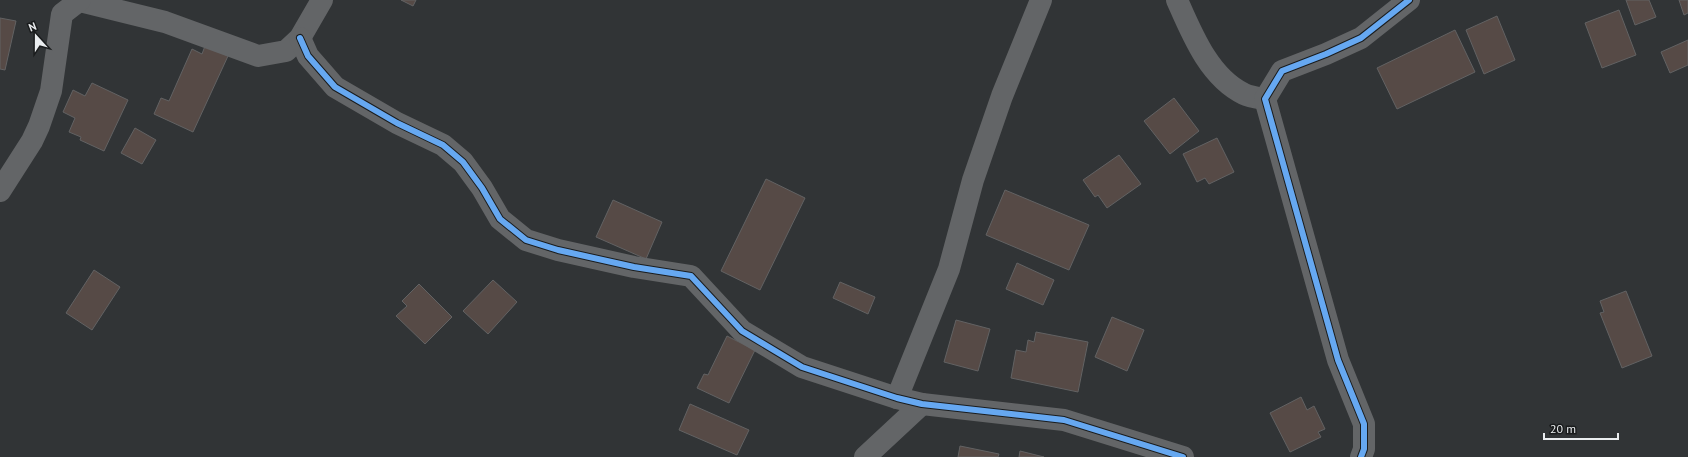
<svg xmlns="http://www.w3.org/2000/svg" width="1688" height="457" viewBox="0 0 1688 457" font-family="'PT Sans',sans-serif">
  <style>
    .building { fill: #564a46; stroke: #626263 }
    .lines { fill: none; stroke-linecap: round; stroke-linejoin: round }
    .minor { stroke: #636567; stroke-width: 22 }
    .cycleway-casing { stroke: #1a1c1d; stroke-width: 8 }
    .cycleway { stroke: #66a8f1; stroke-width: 6 }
  </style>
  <rect width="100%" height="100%" fill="#313436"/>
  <g class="building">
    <path d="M401,0h15l-3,6z"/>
    <path d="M1626,0h23l7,17 -21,8z"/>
    <path d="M1679,0h9v13l-4,2z"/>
    <path d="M1619,10l17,45 -34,13 -17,-45z"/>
    <path d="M1497,16l18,44 -31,14 -18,-44z"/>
    <path d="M0,18l16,3 -11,49 -5,-1z"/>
    <path d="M1455,30l20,42 -78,37 -20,-41z"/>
    <path d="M1688,40v25l-18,8 -9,-21z"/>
    <path d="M205,46l23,10 -35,76 -39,-18 7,-16 8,3 23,-52 10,5z"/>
    <path d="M92,83l36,17 -24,51 -24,-11 1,-3 -12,-5 6,-14 -12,-6 10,-22 12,6z"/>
    <path d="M1174,98l25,33 -29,23 -26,-33z"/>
    <path d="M135,128l21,12 -14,24 -21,-11z"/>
    <path d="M1217,138l17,34 -25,12 -4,-6 -8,4 -14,-28z"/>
    <path d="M1119,155l22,29 -34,24 -9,-13 -3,2 -12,-17z"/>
    <path d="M766,179l39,19 -45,92 -39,-19z"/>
    <path d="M1005,190l84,35 -20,45 -83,-35z"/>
    <path d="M613,200l49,22 -16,37 -50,-22z"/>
    <path d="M1017,263l37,17 -11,25 -37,-16z"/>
    <path d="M94,270l26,17 -28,43 -26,-17z"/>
    <path d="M493,280l24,22 -29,32 -25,-23z"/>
    <path d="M840,282l35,15 -7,17 -35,-16z"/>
    <path d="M419,284l33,33 -27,27 -29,-28 11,-10 -5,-5z"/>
    <path d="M1626,291l26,65 -30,12 -22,-55 4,-1 -4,-11z"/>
    <path d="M1112,317l32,13 -17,41 -32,-14z"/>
    <path d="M956,320l34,9 -12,42 -34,-9z"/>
    <path d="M1036,332l52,10 -10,50 -67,-14 5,-28 10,2 2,-12 6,2z"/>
    <path d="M727,336l28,14 -26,53 -32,-15 7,-14 4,1z"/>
    <path d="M1301,397l6,13 7,-4 11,23 -7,3 3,5 -31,15 -20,-39z"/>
    <path d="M690,404l59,26 -12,25 -58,-25z"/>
    <path d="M960,446l39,8 -1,3h-40z"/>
    <path d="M1020,451l24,6h-25z"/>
  </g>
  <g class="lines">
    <g class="minor">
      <path d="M1177,0c15,34 32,77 67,94 6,3 15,4 21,5"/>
      <path d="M80,1l85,21 93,34 28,-5 14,-13 22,-38"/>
      <path d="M300,38l8,18 27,31 62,36 46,22 20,17 19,26 18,31 26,21 32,10 76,17 57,9 51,55 60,36 95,31 25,6 142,16 119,37"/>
      <path d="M0,191l32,-50 7,-15 12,-35 11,-77 18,-14"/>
      <path d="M897,398l52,-129 24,-89 29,-84 39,-96"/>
      <path d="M865,457l57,-53"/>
      <path d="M1361,457l3,-8v-25l-26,-64 -73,-261 17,-28 44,-17 35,-16 48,-38"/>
    </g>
    <g class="cycleway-casing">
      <g id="cycleway">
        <path d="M300,38l8,18 27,31 62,36 46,22 20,17 19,26 18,31 26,21 32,10 76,17 57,9 51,55 60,36 95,31 25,6 142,16 119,37"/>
        <path d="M1361,457l3,-8v-25l-26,-64 -73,-261 17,-28 44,-17 35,-16 48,-38"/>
      </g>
    </g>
    <use href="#cycleway" class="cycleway"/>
  </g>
  <g transform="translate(36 36) rotate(339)" stroke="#1a1c1d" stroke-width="3" paint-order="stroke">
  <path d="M0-3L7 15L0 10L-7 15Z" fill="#eaedef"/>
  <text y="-6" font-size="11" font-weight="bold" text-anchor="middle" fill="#eaedef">N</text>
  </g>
  <path d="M1544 433v6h74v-6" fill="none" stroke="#eaedef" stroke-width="2"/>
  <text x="1550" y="433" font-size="12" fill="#eaedef" stroke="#1a1c1d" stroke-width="3" paint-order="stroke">20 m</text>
</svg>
